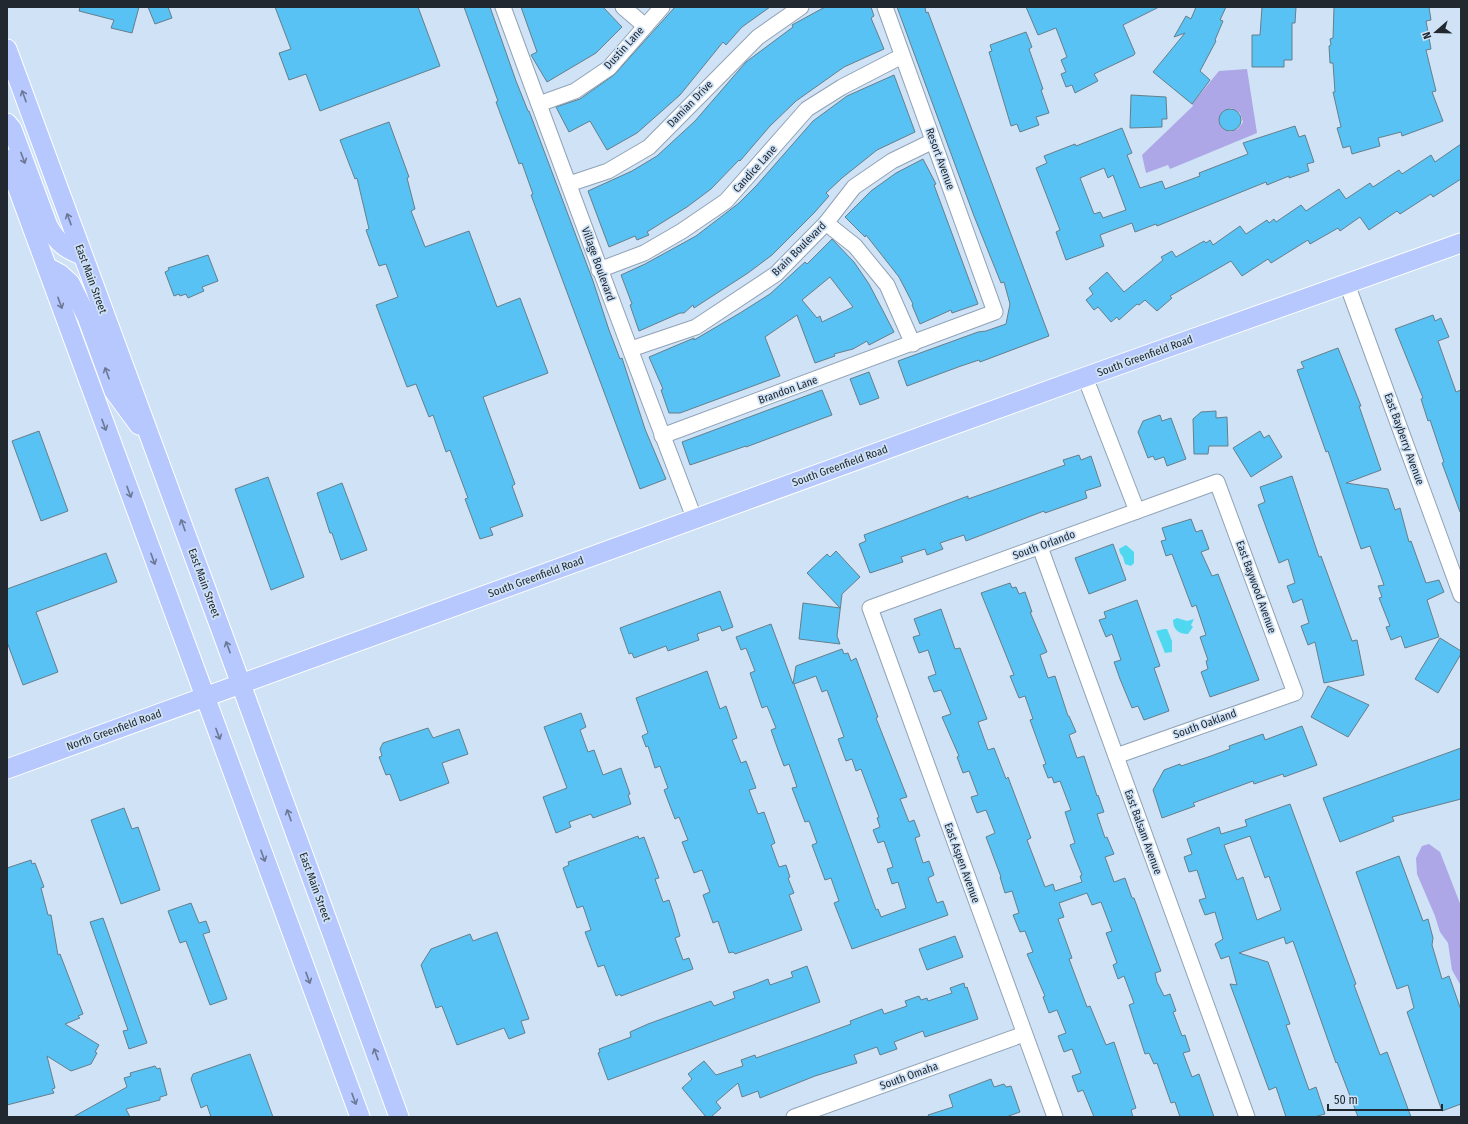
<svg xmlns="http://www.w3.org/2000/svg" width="1468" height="1124" viewBox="0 0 1468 1124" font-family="'Fira Sans Condensed',sans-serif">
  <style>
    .green { fill: #ada7e7; fill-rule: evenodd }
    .water { fill: #4fd8f0 }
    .building { fill: #57c2f3; stroke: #667f8b; fill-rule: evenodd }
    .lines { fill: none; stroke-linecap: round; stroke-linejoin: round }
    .minor-casing { stroke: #91a3b6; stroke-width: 17 }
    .major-casing { stroke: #fff; stroke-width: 21 }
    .minor { stroke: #fff; stroke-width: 15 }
    .major { stroke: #b6c8fe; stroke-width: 19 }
    .oneway { stroke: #6c7897 }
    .labels { text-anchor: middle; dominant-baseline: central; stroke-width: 3.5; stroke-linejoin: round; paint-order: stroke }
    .street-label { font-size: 11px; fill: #212830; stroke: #cfe2f6 }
  </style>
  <rect width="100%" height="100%" fill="#cfe2f6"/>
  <g class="green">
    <path d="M1247,69l10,64 -87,36 -2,-4 -22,8 -4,-18 51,-49 -1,-2 27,-33zM1231,108l9,5 3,9 -5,7 -8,3 -8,-4 -3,-9 4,-8z"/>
    <path d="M1429,844l11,8 21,54v80l-9,-16 -4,-27 -8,-11 -5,-16 -18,-42 -1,-16 6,-12z"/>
  </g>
  <g class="water">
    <path d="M1126,545l8,7v11l-3,3 -6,-2 -2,-7 -3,-4 -1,-4z"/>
    <path d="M1177,618l10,3 7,-2 -3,6 2,2 -5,7c-9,0 -15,-4 -15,-14z"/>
    <path d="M1164,629h3l5,12v11l-7,1 -9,-22z"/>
  </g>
  <g class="building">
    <path d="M80,7h59l-7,26 -21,-5 3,-8 -35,-9z"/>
    <path d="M148,7h20l4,11 -17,6z"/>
    <path d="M275,7h143l22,59 -120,45 -14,-37 -17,6 -10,-27 12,-4z"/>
    <path d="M464,7h26l26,74 12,30h1l64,170 16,49 11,29 2,-1 23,71 21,50 -26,10 -109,-294 2,-1 -11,-31 -3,1 -23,-62 2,-1z"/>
    <path d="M521,7h82l19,20 -26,26 -49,29 -16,-27 6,-3z"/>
    <path d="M675,7h95l-28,20 -16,18 -3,-3 -43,53 -43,38 -30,17 -17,-29 -21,11 -13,-25 24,-8 34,-24z"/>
    <path d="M825,7h46l3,9 -3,2 13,31 -40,18 -48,34 -26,25 -30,35 -1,-1 -28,29 -24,18 -40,25 2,3 -12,5 -2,-4 -26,11 -21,-56 44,-20 25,-15 38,-35 51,-59 47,-35 -1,-2z"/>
    <path d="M897,7h28l1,6 2,-1 121,324 -69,26 -1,-2 -18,6 -54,20 -9,-25 80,-29 8,-1 20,-7 4,-20 -6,-22 -3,1 -27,-67z"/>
    <path d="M1026,7h133l-36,18 12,28 -1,2 -40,19 4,7 -23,12 -3,-8 -6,2 -5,-13 5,-2 -5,-12 6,-3 -11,-29 -18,7z"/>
    <path d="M1196,7h30l-6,13 3,1 -8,19 1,1 -16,30 10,9 -18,24 -39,-32 32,-39 -11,4 12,-21 5,3z"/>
    <path d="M1262,7h34l-1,16h-3v37h-8v7h-32v-32h8z"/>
    <path d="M1334,7h95l2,13 -5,1 5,28 -5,1 10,41 -4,1 11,29 -41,15 -1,-4 -23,6 2,8 -28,8 -2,-8 -7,2 -6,-20 4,-1 -8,-35h2l-2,-29h-3l-1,-17 2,-1 -1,-6 3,-1z"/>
    <path d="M1026,32l6,15 -3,2 14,40 -2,1 8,23 -13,4 3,8 -19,7 -3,-8 -6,2 -22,-74 3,-1 -2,-6z"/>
    <path d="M894,75l21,57 -38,18 -35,28 -16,15 3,3 -15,17 -42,42 -24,18 -54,35 -1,-3 -9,8h-4l-41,18 -9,-26 2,-1 -11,-29 24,-11 51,-28 43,-33 18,-18 56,-64 34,-25z"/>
    <path d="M1131,95l35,2 1,22h-5v8l-32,1z"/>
    <circle cx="1230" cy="120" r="11"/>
    <path d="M389,122l20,55 -2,1 8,31 -4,2 14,36 44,-16 28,76 23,-9 28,75 -65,24 32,87 -3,2 11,30 -33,12 3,7 -13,4 -15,-40 3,-1 -18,-48 -4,2 -13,-37 -4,2 -13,-33 -9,3 -31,-82 22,-8 -12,-33 -7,2 -13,-36 3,-1 -12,-51 -2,1 -15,-39z"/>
    <path d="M1295,126l4,11 6,-2 9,27 -7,2 2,7 -20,7v-2l-22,9 -1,-3 -109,44 -1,-2 -21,8 -3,-9 -32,12 4,11 -38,14 -10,-28 4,-2 -24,-62 11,-5 -3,-7 31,-12 1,2 46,-18 10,25 -5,2 13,33 22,-7 3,8 35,-13 -1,-3 49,-19 -5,-11zM1104,168l4,10 5,-3 13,35 -23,8 -3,-6 -6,2 -14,-36z"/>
    <path d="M1461,144v35l-28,18 -2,-3 -31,20 -3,-3 -28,19 -9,-13 -20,14 -2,-3 -28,16 -2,-4 -37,23 -3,-4 -26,17 -11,-15 -61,35 2,2 -15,13 -12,-11 -6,5 -2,-1 -18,16 -2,-3 -6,5 -13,-15 -4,3 -8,-10 7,-6 -4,-6 18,-16 17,20 39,-32 -2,-3 11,-6 4,6 28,-16 2,2 4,-3 3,5 27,-19 6,8 21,-14 2,3 5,-4 2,3 25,-17 5,6 33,-22 7,10 24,-16 3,4 26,-17 3,4 29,-19 4,7z"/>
    <path d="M923,159l13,25 -2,1 44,119 -26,9 -1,-3 -31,14 -8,-19 1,-1 -14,-27 -33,-42 -1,2 -20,-20 26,-26 25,-18z"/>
    <path d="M832,239l22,23 15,22 25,48 -25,13 -2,-4 -14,8 -19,5 1,2 -20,7 -18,-48 -32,22 15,39 -100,37h-11l-8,-23 2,-1 -14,-32 45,-19v2l46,-27 30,-19 35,-32 2,2zM830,277l23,30 -31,15 -2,-6 -3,2 -15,-18z"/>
    <path d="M208,255l10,26 -16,6 2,4 -16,7 -2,-4 -6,2 -1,-2 -5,2 -9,-24 4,-2 -1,-2z"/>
    <path d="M1433,315l2,6 6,-3 8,19 -11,4 18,51 5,-2v121l-1,1 -18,-49 2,-1 -14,-42 -2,1 -7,-22 2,-1 -28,-69z"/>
    <path d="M1338,348l23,58h-2l22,64 -35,13 42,6 7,21 5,-2 9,34 2,-1 15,42 13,-3 5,12 -17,8 12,37 -34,11 -4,-12 -10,4 -5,-13 4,-1 -11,-28 3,-1 -4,-11 6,-1 -14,-39 -9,3 -33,-98 -2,1 -29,-82 7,-2 -3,-6z"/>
    <path d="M869,372l10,26 -19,7 -10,-26z"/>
    <path d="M822,390l10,25 -86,32v-1l-56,19 -8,-23z"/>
    <path d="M1216,411v7l11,-1 1,29h-19l-1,8h-14l-1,-35 8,-7z"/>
    <path d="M1160,415l2,6 9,-3 15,41 -19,7 -3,-9 -9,3 -2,-4 -5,2 -10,-26 5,-11z"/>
    <path d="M39,431l29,80 -27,10 -29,-80z"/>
    <path d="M1260,431l4,7 5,-3 13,22 -31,20 -18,-29z"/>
    <path d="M1079,455l2,5 10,-4 10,30 -16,5 2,7 -42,15 -1,-2 -78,30 -2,-6 -24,8 3,6 -16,6 -2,-6 -24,8 2,5 -33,11 -11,-29 7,-3 -2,-6 104,-39v3l97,-34 -2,-5z"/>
    <path d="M1292,476l27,81 2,-1 31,85 5,-1 7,35 -40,8 -9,-41 -7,3 -7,-19 8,-3 -7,-24 -9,4 -6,-17 8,-3 -7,-24 -9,4 -21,-58 7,-3 -5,-15z"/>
    <path d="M268,477l36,100 -33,13 -36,-101z"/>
    <path d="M342,483l25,67 -26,10 -9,-27h-2l-13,-40z"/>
    <path d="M1191,519l5,13 6,-2 7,19 -8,3 11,24 6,-2 41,106 -49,17 -9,-25 7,-3 -2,-8 2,-1 -8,-23 6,-2 -10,-30 -4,2 -20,-53 -6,2 -5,-15 5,-1 -4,-12z"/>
    <path d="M1113,544l13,36 -37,14 -14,-36z"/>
    <path d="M836,551l24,26 -18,17 -5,42 3,8 -41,-5 4,-36 37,5 -33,-35 20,-19 3,3z"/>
    <path d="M106,553l11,29 -81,30 22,60 -35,13 -16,-43v-53z"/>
    <path d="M1010,583l2,5 4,-1 3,7 6,-2 7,20h-2l17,40 -7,3 8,23 7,-2 13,40h1l7,16 -7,3 8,23 7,-2 13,40 1,-1 6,17 -7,2 8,24 2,-1 7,17 -9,3 9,25 11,-4 7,20h2l27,73 -6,2 2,9 7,14 6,-2 6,17 -3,1 9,24 3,-1 5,16 -7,2 9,24 7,-3 15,43h-34l-5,-15 -4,1 -14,-40 -3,1 -5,-11 -4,1 -16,-49 5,-2 -10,-27 -6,3 -5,-14 4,-2 -11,-30 6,-2 -11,-29 -9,3 -5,-12 -28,10 5,14 -6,2 14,39 -3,1 18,48 3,-1 16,39 8,-3 22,66 -5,2 2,7h-39l-11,-27 -5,2 -6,-16 9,-3 -9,-24 -8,3 -6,-16 8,-3 -9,-23 -8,3 -6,-16 2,-1 -18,-42 6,-2 -8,-21 -5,1 -7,-17 6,-2 -7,-22 -7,2 -5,-16h1l-15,-40 9,-4 -9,-23 -9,3 -6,-16 7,-2 -9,-24 -6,2 -6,-16 2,-1 -17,-39 9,-3 -10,-24 -7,2 -6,-15 8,-3 -8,-24 -9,3 -6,-16 7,-2 -6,-16 27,-10 14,40 5,-1 27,71 -9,3 10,28 6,-2 12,31 2,-2 23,61 -4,2 18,47 8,-3 2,7 27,-9 -2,-6 2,-1 -12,-30 5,-2 -10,-31 6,-2 -11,-29 -6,2 -2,-6 -4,1 -5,-13 3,-1 -16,-44 3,-1 -8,-23 -6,2 -9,-22 4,-1 -33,-82z"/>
    <path d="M720,591l13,36 -11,4 -2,-5 -23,8 2,6 -31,11 -2,-5 -32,12 -2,-5 -3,1 -9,-26z"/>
    <path d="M1137,600l23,66 -6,2 15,43 -25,9 -6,-14 -6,2 -12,-29 -6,-17 7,-2 -9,-26 -6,3 -7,-17 7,-2 -2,-6z"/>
    <path d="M771,624l22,60 3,-18 46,-17 2,5 4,-1 3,8 5,-3 22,59 -2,1 31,79 -7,2 9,23 5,-2 6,16 -5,2 8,25 6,-2 5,14 -6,3 9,25 6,-2 5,14 -96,34 -18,-46 5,-2 -8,-23 -6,2 -13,-35 5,-2 -8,-22 -4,1 -13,-34 5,-1 -8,-23 -5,2 -6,-16 -7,-20 5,-2 -9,-22 -5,2 -12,-35 5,-2 -9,-23 -5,2 -5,-13zM816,676l6,16 5,-2 17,47 -6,2 8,22 6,-2 4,12 5,-2 18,48 -2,1 3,9 -7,3 5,13 6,-2 9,26 -6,2 5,15 6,-2 8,26 -25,9 -3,-8 -2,1 -82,-226z"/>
    <path d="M1440,638l21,13v3l-23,39 -23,-14z"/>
    <path d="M707,671l13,38 6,-3 11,32 -5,2 9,23 5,-2 10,27 -7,2 9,24 6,-2 11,31 -4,2 8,22 7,-2 4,12 -2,1 6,15 -5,2 13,35 -67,24 -2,-2 -4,1 -11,-32 -5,2 -10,-28 7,-3 -8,-22 -8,3 -12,-31 6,-2 -9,-23 -4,2 -11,-29 4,-2 -8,-22 -5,2 -7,-22 -2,1 -4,-11 6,-3 -12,-35z"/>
    <path d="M1328,686l41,19 -21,32 -37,-20z"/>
    <path d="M581,713l5,14 -6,3 8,22 6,-2 9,25 18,-7 9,26 -2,1 3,9 -38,14 -2,-4 -22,8 2,5 -15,6 -13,-36 24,-9 -23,-61z"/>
    <path d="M1302,726l15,39 -33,12 -1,-3 -29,10 -1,-3 -60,22 2,3 -33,12 -9,-28 11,-20 16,-6 1,2 27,-9 22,-8 -1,-3 34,-12 2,6z"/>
    <path d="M428,728l5,10 26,-9 9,25 -26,9 7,20 -49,18 -10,-27 -4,1 -7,-18 3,-1 -2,-7 3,-6z"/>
    <path d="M1461,748v51l-69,18 2,4 -54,21 -17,-44z"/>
    <path d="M1290,804l66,180 -2,1 26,70 7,-3 24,65h-53l-21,-55 -1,1 -43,-122 -7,3 -2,-7 -45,16 29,9 22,62 -4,1 23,65 7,-3 9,27 -11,3h-28l-10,-30 -7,3 -39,-106 7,1 -8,-29 -8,3 -6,-15 8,-5 -8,-27 -10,3 -6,-15 7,-2 -9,-28 -8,2 -5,-15 8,-3 -5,-15 32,-12 2,7 26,-8 -2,-6zM1250,836l15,42 4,-2 12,34 -24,10 -14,-43 -6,3 -13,-35z"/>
    <path d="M124,808l8,21 6,-2 22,63 -39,14 -30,-84z"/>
    <path d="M638,836l1,3 5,-2 15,41 -4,1 8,23 6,-2 5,15 6,21 -5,2 8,22 6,-2 4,11 -72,27 -1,-2 -4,2 -12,-31 -6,2 -13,-35 6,-2 -8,-24 -6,2 -14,-40 6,-3 -1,-3z"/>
    <path d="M1399,856l24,65 5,-2 5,19 -1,7 10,34 7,-3 12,34v94l-19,7 -35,-99 7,-4 -6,-23 -11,4 -41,-117z"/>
    <path d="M31,860l1,4 3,-1 9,24 -3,1 7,27h3l7,40 2,-1 23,60 -5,2 2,2 -15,6 34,21 -4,7 2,1 -6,11 -20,7 -24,-15 8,32 -3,1 2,4 -47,12v-237z"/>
    <path d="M191,903l8,20 7,-2 4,11 -7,2 24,65 -17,6 -24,-64 -6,2 -12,-32z"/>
    <path d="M103,918l44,125 -18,6 -6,-18 5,-1 -38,-108z"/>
    <path d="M497,932l32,87 -8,2 4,12 -16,6 -5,-11 -47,17 -15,-39 -6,2 -15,-43 10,-16 39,-15 3,7z"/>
    <path d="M955,936l8,21 -36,13 -8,-21z"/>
    <path d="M807,966l13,36 -212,78 -10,-27 2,-1 -1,-3 32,-12 -1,-5 18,-8 63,-23 3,5 21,-8 -2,-6 20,-7 15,-6 2,6 23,-8 -2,-5z"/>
    <path d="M964,983l1,5 2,-1 11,32 -53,18 -2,-6 -29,11 3,7 -17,6 -3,-8 -23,8 3,8 -42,13 -55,22 -2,-7 -16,6 -4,-14 -22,19 5,6 -10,9h-5l-24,-29 10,-9 -4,-5 16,-13 12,14 27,-9 -2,-6 14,-5 1,3 54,-19 41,-15 -1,-3 32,-12 2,5 23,-8 -2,-5 14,-5 2,4 6,-2 1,3 24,-8 -2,-5z"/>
    <path d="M250,1054l23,63h-62l-4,-12 -6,3 -10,-29 2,-5z"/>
    <path d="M155,1066l2,3 3,-1 7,27 -7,2v3l-34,9 4,8h-57l54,-30 -3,-9 7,-2 -1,-3z"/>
    <path d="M991,1079l3,8 10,-3 2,3 5,-1 9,26 -14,5h-77l-1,-2 25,-8 -4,-12z"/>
  </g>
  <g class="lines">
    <g class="minor-casing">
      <g id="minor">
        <path d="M503,7c63,171 126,342 192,513"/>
        <path d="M623,7l21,18"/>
        <path d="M539,104l36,-13 34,-23 53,-61"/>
        <path d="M569,184l39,-13 41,-24 109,-110 43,-30"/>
        <path d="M826,223l29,23 32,39 26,59"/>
        <path d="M599,270l45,-17 38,-22 44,-30 81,-92 35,-22 60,-31"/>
        <path d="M1347,284l114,311"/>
        <path d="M631,349l65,-22 80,-53 50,-51 28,-36 38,-26 41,-20"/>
        <path d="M1085,377l52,134"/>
        <path d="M662,436l333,-124 -110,-305"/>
        <path d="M1040,547l207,570"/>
        <path d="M794,1117l230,-83"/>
        <path d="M1055,1117l-185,-509 347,-126 78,211 -179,63"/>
      </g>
    </g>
    <g class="major-casing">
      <g id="major">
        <path d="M7,49l220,597 172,471"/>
        <path d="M7,123l5,6 36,97c9,16 17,23 34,29"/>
        <path d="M7,159l353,958"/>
        <path d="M47,267l13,7 10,9 17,34 27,74 25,34"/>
        <path d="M7,769l1078,-392 376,-134"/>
      </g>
    </g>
    <use href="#minor" class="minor"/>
    <use href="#major" class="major"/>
  </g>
  <defs><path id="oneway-shaft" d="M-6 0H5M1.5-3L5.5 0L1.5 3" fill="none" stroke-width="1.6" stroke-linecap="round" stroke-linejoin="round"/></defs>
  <g class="oneway">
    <use href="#oneway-shaft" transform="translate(24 96) rotate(-110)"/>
    <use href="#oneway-shaft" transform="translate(23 158) rotate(69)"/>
    <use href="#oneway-shaft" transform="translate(69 219) rotate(-110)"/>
    <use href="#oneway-shaft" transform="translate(60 303) rotate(70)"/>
    <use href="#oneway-shaft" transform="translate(107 373) rotate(-110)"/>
    <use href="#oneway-shaft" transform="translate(104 425) rotate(70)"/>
    <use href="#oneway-shaft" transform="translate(129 492) rotate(70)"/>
    <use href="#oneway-shaft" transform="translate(183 525) rotate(-110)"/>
    <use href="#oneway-shaft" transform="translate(153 559) rotate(70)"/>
    <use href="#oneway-shaft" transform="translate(228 647) rotate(-110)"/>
    <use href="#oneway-shaft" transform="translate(218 734) rotate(69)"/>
    <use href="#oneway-shaft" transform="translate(289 815) rotate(-110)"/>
    <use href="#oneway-shaft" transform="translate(263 856) rotate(70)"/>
    <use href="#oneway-shaft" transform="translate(308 978) rotate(70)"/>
    <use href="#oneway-shaft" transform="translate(376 1054) rotate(-110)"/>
    <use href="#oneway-shaft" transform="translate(354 1099) rotate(70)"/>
  </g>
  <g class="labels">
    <g class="street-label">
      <text transform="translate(624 48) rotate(-48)">Dustin Lane</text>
      <text transform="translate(690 104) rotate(-46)">Damian Drive</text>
      <text transform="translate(940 159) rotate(70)">Resort Avenue</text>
      <text transform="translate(755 169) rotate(-48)">Candice Lane</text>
      <text transform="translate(799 249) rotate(-45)">Brain Boulevard</text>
      <text transform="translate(598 264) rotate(70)">Village Boulevard</text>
      <text transform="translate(91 279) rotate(70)">East Main Street</text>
      <text transform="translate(1145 356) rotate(-20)">South Greenfield Road</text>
      <text transform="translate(788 390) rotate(-20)">Brandon Lane</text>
      <text transform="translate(1404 439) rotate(70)">East Bayberry Avenue</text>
      <text transform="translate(840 466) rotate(-20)">South Greenfield Road</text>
      <text transform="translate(1044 545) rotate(-20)">South Orlando</text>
      <text transform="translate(536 577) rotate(-20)">South Greenfield Road</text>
      <text transform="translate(204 583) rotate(70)">East Main Street</text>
      <text transform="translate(1256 587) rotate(70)">East Baywood Avenue</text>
      <text transform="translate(1205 724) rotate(-20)">South Oakland</text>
      <text transform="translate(114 730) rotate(-20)">North Greenfield Road</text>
      <text transform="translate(1143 832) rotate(70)">East Balsam Avenue</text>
      <text transform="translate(962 863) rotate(70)">East Aspen Avenue</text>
      <text transform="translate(315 887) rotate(70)">East Main Street</text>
      <text transform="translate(909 1076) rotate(-20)">South Omaha</text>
    </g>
  </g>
  <rect width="1468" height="1124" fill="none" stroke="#212830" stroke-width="16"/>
  <g transform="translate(1436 32) rotate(250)" stroke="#cfe2f6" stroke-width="3" paint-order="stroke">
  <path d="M0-3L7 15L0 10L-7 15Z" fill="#212830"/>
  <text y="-6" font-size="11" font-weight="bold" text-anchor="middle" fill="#212830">N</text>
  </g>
  <path d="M1328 1104v6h114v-6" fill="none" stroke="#212830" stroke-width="2"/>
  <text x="1334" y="1104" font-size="12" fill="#212830" stroke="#cfe2f6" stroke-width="3" paint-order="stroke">50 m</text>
</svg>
